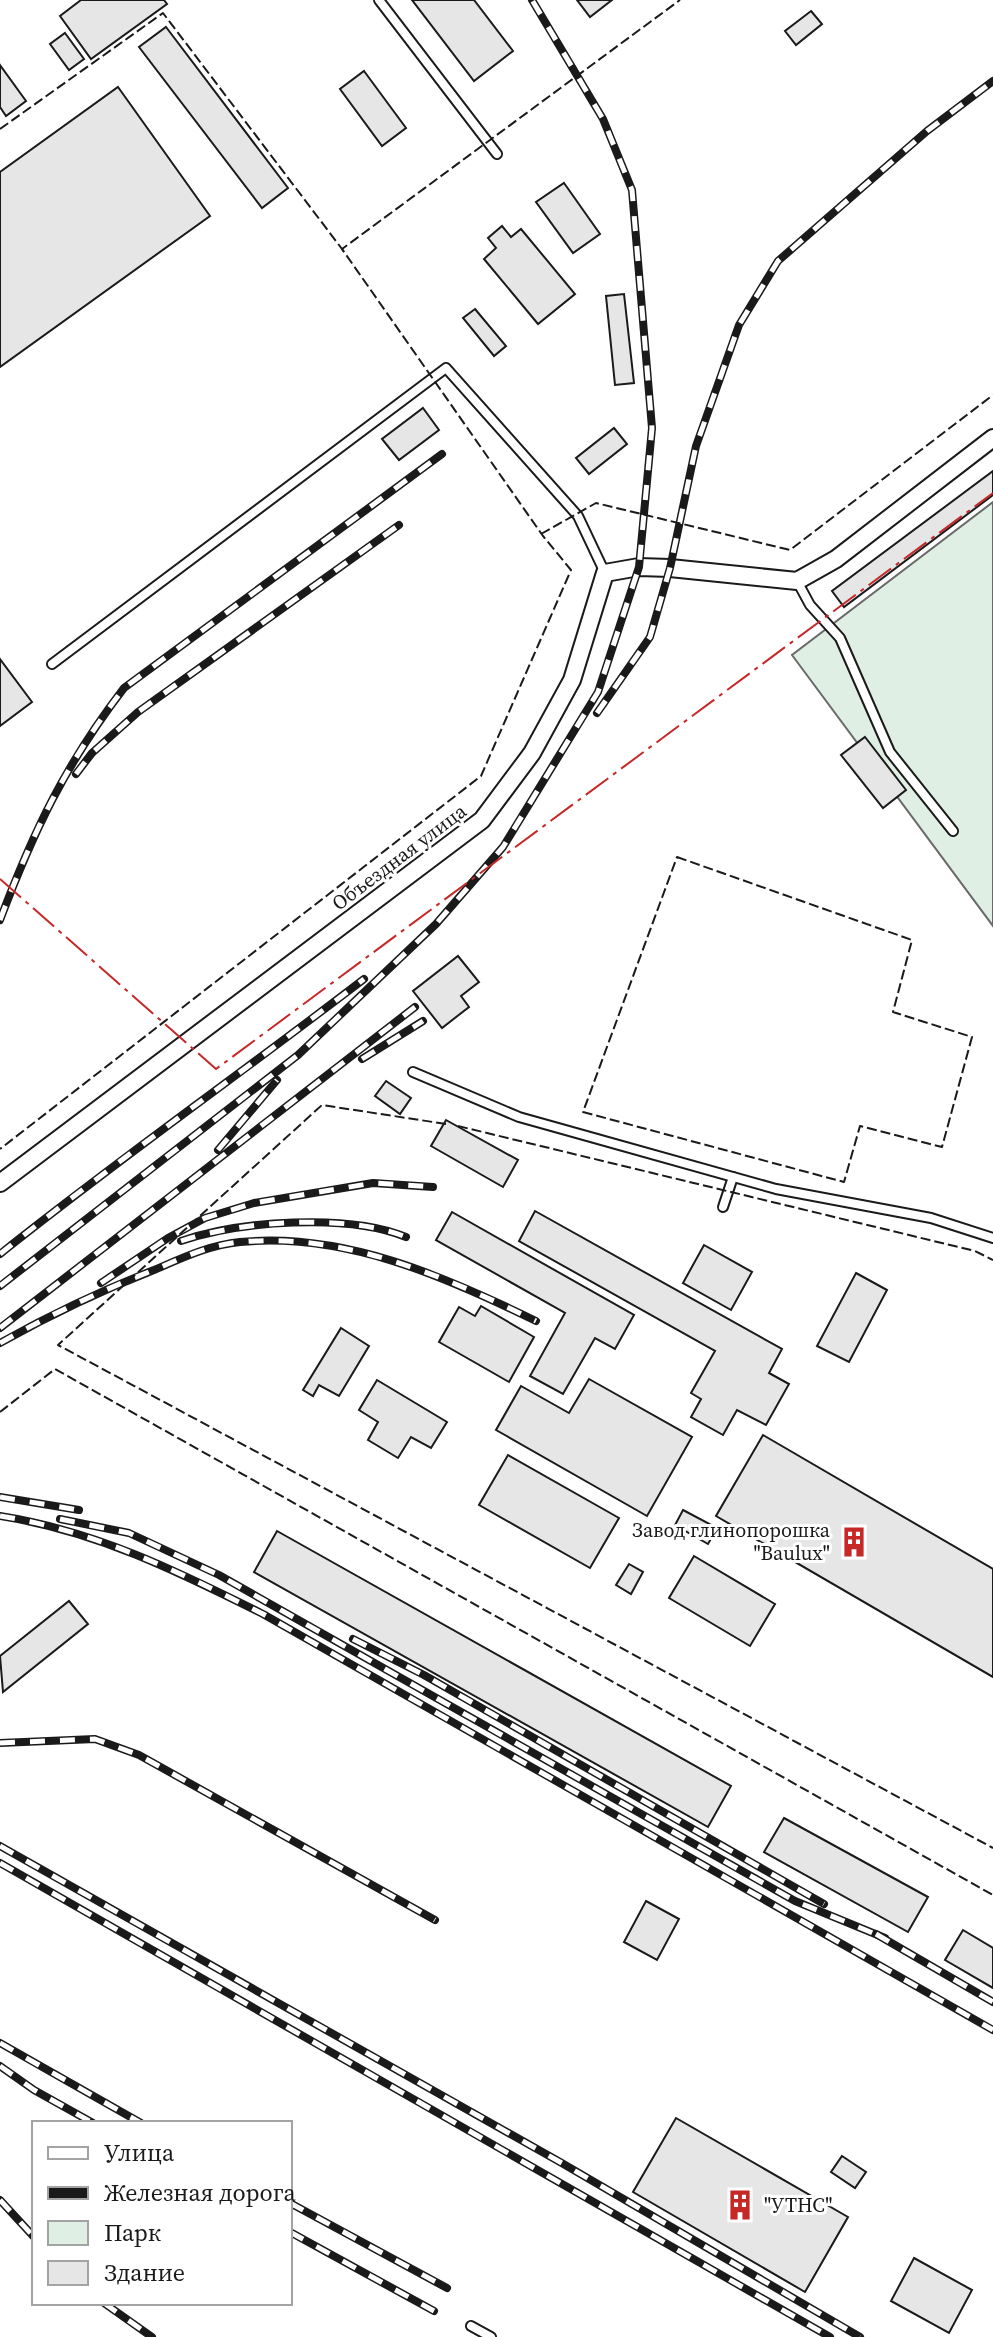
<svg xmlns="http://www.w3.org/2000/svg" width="993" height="2337" viewBox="0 0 993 2337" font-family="'Source Serif 4',serif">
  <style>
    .green { fill: #e0efe3; stroke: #6a6a6a; stroke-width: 2 }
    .building { fill: #e6e6e6; stroke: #1a1a1a; stroke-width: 2 }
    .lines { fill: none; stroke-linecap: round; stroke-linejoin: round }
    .lane-casing { stroke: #1a1a1a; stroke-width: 12 }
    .street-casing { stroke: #1a1a1a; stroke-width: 20 }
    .lane { stroke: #fff; stroke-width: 8 }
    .street { stroke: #fff; stroke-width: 16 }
    .rail-casing { stroke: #1a1a1a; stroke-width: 8 }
    .rail { stroke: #fff; stroke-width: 5; stroke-dasharray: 15; stroke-linecap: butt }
    .fence { stroke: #1a1a1a; stroke-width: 2; stroke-dasharray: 10 4; stroke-linecap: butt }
    .power { stroke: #c62828; stroke-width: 2; stroke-dasharray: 28 6 4 6; stroke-linecap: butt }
    .labels { text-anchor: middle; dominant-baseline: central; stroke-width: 6; stroke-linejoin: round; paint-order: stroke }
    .street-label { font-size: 20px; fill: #1a1a1a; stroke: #fff }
    .poi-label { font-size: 20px; fill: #1a1a1a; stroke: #fff; text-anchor: end }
  </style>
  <rect width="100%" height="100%" fill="#fff"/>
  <path class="green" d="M993,502v424l-201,-271z"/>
  <g class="building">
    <path d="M81,0h83l3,4 -76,55 -31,-43z"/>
    <path d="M412,0h62l39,51 -39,30z"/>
    <path d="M577,0h35l-22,17z"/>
    <path d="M811,11l11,13 -26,21 -11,-14z"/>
    <path d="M166,27l122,161 -26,20 -123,-161z"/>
    <path d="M65,33l19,26 -15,11 -19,-26z"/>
    <path d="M0,65l26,36 -20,15 -6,-9z"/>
    <path d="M364,71l42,57 -24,18 -42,-57z"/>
    <path d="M118,87l92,129 -210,151v-195z"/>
    <path d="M564,183l36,51 -27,19 -37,-51z"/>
    <path d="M502,226l9,11 10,-8 54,65 -37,30 -54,-65 12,-11 -8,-10z"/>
    <path d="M624,294l10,89 -19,2 -9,-89z"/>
    <path d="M475,309l31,37 -12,10 -31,-38z"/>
    <path d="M423,408l16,22 -40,30 -17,-21z"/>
    <path d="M614,428l13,16 -38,30 -13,-16z"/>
    <path d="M993,471v24l-149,112 -12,-16z"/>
    <path d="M0,659l32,43 -32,24z"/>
    <path d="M865,737l41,53 -23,18 -42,-53z"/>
    <path d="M458,956l21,26 -18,14 8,11 -27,21 -29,-37z"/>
    <path d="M386,1081l25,17 -11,16 -25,-18z"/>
    <path d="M446,1120l72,40 -15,27 -72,-41z"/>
    <path d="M535,1211l247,138 -13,24 20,11 -23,41 -29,-15 -14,25 -32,-18 10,-18 -10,-6 24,-42 -196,-110z"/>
    <path d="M452,1212l182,103 -19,34 -20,-11 -32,56 -33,-18 35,-63 -129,-73z"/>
    <path d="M704,1245l48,27 -21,38 -48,-27z"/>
    <path d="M856,1273l31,17 -38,72 -32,-16z"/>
    <path d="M481,1306l53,31 -25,45 -70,-40 20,-35 16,9z"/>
    <path d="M341,1328l28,18 -30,50 -20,-11 -6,11 -10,-6z"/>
    <path d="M589,1379l103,58 -45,79 -151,-86 25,-44 48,27z"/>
    <path d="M377,1380l70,42 -16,26 -20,-11 -13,21 -30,-18 10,-18 -19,-12z"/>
    <path d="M763,1435l230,134v108l-277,-161z"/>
    <path d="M508,1455l111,63 -29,50 -111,-63z"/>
    <path d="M683,1510l34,18 -9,16 -33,-19z"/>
    <path d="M277,1531l454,255 -23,41 -454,-255z"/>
    <path d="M694,1556l81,48 -25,42 -81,-48z"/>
    <path d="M629,1564l14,8 -12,22 -15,-9z"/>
    <path d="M69,1601l19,23 -85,68 -3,-36z"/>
    <path d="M784,1818l144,79 -20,35 -144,-80z"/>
    <path d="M646,1901l33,18 -22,41 -33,-18z"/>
    <path d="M963,1930l30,18v40l-48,-28z"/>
    <path d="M676,2118l172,99 -43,75 -172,-100z"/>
    <path d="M842,2156l24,16 -11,16 -24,-16z"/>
    <path d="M914,2258l58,32 -23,43 -58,-32z"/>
  </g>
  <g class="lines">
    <g class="lane-casing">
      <g id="lane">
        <path d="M379,0l118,154"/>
        <path d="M797,581l13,24 30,33 50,114 63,79"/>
        <path d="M52,664l394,-296 132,148 27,57"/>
        <path d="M413,1072l106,45 75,21 182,51 155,29 62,20"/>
        <path d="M723,1207l10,-30"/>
        <path d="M471,2326l20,11"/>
      </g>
    </g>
    <g class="street-casing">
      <path id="street" d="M0,1183l482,-363 50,-67 40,-73 33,-107 34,-6 31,1 127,13 39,-22 157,-121"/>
    </g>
    <use href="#lane" class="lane"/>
    <use href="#street" class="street"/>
    <g class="rail-casing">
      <g id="rail">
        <path d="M597,713l53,-76 20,-69 26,-122 43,-121 39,-64 149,-130 66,-50"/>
        <path d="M76,774l16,-21 46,-41 261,-187"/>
        <path d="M0,920c34,-90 65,-155 124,-232l318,-234"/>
        <path d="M362,1059l61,-38"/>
        <path d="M218,1150l59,-70"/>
        <path d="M181,1241c58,-20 167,-28 225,-4"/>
        <path d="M0,1254c119,-95 243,-182 364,-275"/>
        <path d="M101,1283l67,-45 37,-20 49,-15 119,-20 60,4"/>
        <path d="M0,1286l298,-231 138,-131 67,-77 95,-155 41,-125 13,-139 -20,-238 -29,-71 -71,-119"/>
        <path d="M0,1328l415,-321"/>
        <path d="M0,1343c50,-28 100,-52 154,-73 28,-12 55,-25 86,-28 104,-10 204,34 296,79"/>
        <path d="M0,1497l79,13"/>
        <path d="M0,1516c96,15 177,55 263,98l730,416"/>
        <path d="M60,1519l69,14 90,42 576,326 90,37"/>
        <path d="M353,1639l71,36 400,229"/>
        <path d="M0,1743l95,-4 44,16 296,165"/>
        <path d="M0,1846l560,316 300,175"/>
        <path d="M0,1863l830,474"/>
        <path d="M876,1934l117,68"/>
        <path d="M0,2043l141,80"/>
        <path d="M0,2066l34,24 59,33"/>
        <path d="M0,2200l34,37"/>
        <path d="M290,2203l157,85"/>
        <path d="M290,2232l144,79"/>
        <path d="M104,2303l48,34"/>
      </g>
    </g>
    <use href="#rail" class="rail"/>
    <g class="fence">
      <path d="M0,129l163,-116 179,236 201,287 28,34 -90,206 -481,373"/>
      <path d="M344,252l-2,-3 338,-249"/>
      <path d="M541,534l55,-31 194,47 203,-155"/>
      <path d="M677,857l235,83 -19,72 79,25 -30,110 -82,-21 -16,56 -261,-70z"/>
      <path d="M446,1124l-124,-19 -264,240 935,503"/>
      <path d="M458,1126l517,125 18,9"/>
      <path d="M0,1412l55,-43 938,526"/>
    </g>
    <path class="power" d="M0,879l216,190 777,-576"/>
  </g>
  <defs>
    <g id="building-bare" transform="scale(2.4)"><path d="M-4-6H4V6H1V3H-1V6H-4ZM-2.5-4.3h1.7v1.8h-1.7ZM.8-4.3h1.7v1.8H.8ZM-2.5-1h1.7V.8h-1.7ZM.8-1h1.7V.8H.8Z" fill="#c62828" stroke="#fff" stroke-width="2.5" paint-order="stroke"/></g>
  </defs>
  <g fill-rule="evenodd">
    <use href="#building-bare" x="854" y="1542"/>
    <use href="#building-bare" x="740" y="2205"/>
  </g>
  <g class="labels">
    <g class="street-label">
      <text transform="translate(399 857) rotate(-37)">Объездная улица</text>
    </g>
    <g class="poi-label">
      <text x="830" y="1530">Завод глинопорошка<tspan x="830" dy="23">"Baulux"</tspan></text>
      <text x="764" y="2205" text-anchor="start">"УТНС"</text>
    </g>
  </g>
  <rect x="32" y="2121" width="260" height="184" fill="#ffffff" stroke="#a3a3a3" stroke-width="2"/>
  <rect x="48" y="2147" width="40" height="12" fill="#ffffff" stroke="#a3a3a3" stroke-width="2"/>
  <text x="104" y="2161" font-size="24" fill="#1a1a1a">Улица</text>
  <rect x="48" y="2187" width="40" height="12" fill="#1a1a1a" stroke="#a3a3a3" stroke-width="2"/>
  <text x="104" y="2201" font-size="24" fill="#1a1a1a">Железная дорога</text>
  <rect x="48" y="2221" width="40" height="24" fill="#e0efe3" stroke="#a3a3a3" stroke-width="2"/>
  <text x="104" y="2241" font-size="24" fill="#1a1a1a">Парк</text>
  <rect x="48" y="2261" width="40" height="24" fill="#e6e6e6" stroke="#a3a3a3" stroke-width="2"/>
  <text x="104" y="2281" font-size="24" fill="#1a1a1a">Здание</text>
</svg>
